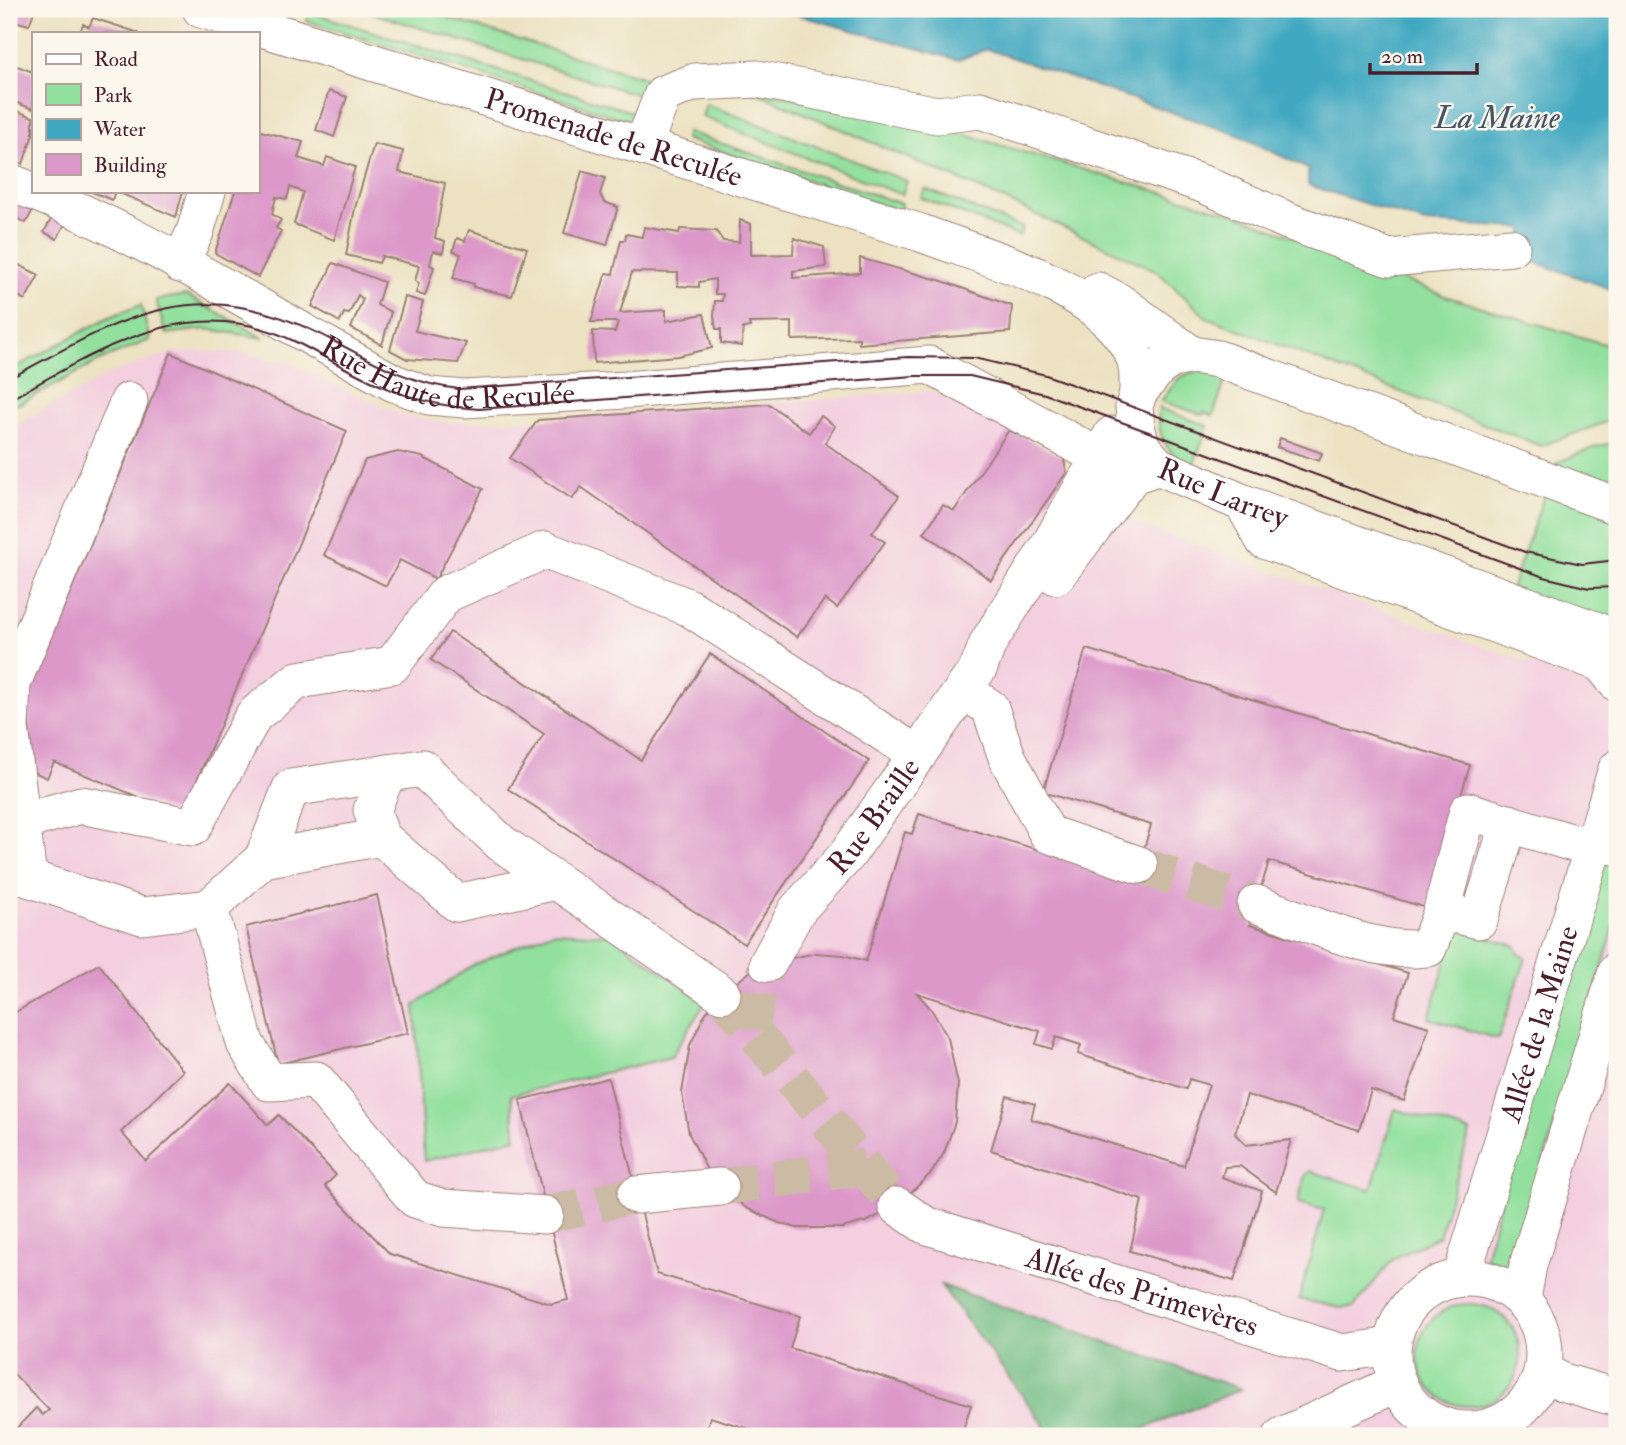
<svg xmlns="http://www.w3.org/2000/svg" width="1626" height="1445" viewBox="0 0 1626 1445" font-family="'IM FELL Double Pica',serif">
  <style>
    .built { fill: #f3cfdf }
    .green { fill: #92e09e; stroke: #6e8064; stroke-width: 2 }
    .forest { fill: #75be85; stroke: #606e58; stroke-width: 2 }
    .water { fill: #41a8c1; stroke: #466476; stroke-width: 2 }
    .building { fill: #dc98c9 }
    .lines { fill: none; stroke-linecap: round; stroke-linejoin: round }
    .minor-tunnel { stroke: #ccbba4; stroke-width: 37; stroke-dasharray: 37 18; stroke-linecap: butt }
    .minor-casing { stroke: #9b8076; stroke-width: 39 }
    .minor { stroke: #fff; stroke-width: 37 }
    .tram { stroke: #4a1f2b; stroke-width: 2 }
    .labels { text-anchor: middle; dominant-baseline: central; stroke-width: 5; stroke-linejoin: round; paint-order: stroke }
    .street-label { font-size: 30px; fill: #4a1f2b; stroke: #fbf7ec }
    .water-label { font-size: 32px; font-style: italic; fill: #465667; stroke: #fbf7ec }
  </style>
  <rect width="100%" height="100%" fill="#fbf7ec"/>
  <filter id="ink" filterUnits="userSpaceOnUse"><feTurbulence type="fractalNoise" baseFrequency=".0143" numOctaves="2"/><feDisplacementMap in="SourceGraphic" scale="14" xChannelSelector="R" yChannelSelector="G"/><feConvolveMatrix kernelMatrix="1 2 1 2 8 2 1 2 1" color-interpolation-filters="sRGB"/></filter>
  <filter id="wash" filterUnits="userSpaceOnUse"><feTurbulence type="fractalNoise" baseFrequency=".00686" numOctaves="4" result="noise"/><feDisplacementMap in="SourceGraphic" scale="28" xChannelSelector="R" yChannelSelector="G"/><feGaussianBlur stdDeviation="1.57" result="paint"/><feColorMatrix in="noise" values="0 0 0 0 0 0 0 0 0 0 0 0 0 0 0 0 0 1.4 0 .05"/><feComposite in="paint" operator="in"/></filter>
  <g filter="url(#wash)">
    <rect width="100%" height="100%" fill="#ece2c2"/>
    <path class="built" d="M198,351l40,1 51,11 93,44 30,10 30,5 68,-1 423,-30 130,66 -2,24 71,41 485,172v742h-1608v-1007l105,-57 57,-19z"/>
    <g class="green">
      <path d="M359,9h60l234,72 -5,17z"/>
      <path d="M309,12l336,104 -2,9 -336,-104z"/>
      <path d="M750,90l168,31 320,94 207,81 166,50 6,2v70l-76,28 -335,-129 -49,-46 -165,-77z"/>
      <path d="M706,104l201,77 -5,14 -200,-78z"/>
      <path d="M687,132l215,72 -2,7 -215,-72z"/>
      <path d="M925,189l98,39 -4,8 -98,-38z"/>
      <path d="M186,295l78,43 -58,-9 -40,5 -10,-34z"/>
      <path d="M141,305l9,35 -49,20 -92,49v-38l100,-54z"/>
      <path d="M1192,372h36l-15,44 -9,-4 -1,3 -42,-14 18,-23z"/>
      <path d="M1159,408l49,18 -16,43c-24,-16 -36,-30 -33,-61z"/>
      <path d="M1617,442v186l-106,-39 45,-126 39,-16z"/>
      <path d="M1617,858v60l-101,335 -5,8 -9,2 -17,-6 110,-389z"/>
      <path d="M1456,928l60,18 2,7 8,5 -28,81 -69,-21z"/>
      <path d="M551,932l60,3 94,68 -34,54 -160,38 5,43 -92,23 -9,-156 58,-40z"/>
      <path d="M1395,1109l75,23 -31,104 -46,23 -39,48 -14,1 -41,-9 25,-89 -26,-7 7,-28 5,-4 61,19z"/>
      <circle cx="1469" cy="1355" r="51"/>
    </g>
    <path class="forest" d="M941,1285l300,104 -115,47h-74z"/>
    <path class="water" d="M777,9h840v282l-94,-33v-30l-98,-5 -117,-38v-16l-70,-34 -251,-86 -29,11z"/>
    <g id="blocks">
      <g class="building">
        <path d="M9,9h26l-6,16 -18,-5 -2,4z"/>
        <path d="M93,18l46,15h-59l3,-9 6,3z"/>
        <path d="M9,63l24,9v37l-24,-9z"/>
        <path d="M329,91l18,6 -13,40 -18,-7z"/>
        <path d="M9,108l24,9v17l-10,30 -14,-5z"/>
        <path d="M257,130l46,12 -5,16 26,8 3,-9 28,10 -21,73 -40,-16 9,-32 -13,-5 -3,12 -11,-2 -4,17 9,6 -5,8 5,3 -23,46 -43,-24 20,-62h22z"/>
        <path d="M374,144l29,7 -4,21 46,11 -10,55 10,3 -2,12 -10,-2 -3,14 4,2 -9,29 -9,-3 3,-10 -4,-2 4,-15 -37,-10 -3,7 -33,-8 9,-47z"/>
        <path d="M582,171l23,7 -5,16 4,8 14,5 -11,38 -43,-12z"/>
        <path d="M90,191h93l-7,26 -61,-26 -3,9z"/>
        <path d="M9,195l26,11 -9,17 -12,-6 -5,10z"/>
        <path d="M54,214l13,6 -10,19 -13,-7z"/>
        <path d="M740,220l11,4v31l42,-1 1,-16 30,9 2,20 -33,4v7l67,-5v-15l82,23 70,25 -2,26 -151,12v-6l-67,2v-18l-43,1 1,4 -7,1 -1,18 -21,-3v-14h-5l-2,-13 1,-15h7l1,-7h-8v-15l-16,3v5l-21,-1v-13l-46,-1 -12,41 46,-3v11l38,-7 8,34 -34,8 -84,7 -1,-32 22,1 3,-10h-27l15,-49 7,1 8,-34h4l1,-6 16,3 2,-10 35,6 1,-4 36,2 7,10 16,1z"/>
        <path d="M469,230l58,18 -15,48 -39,-9 1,-3 -21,-6 8,-24 -8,-3 4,-13 8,3z"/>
        <path d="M9,260l30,15 -14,25 -16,-10z"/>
        <path d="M333,263l51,19 -7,23 14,7 -9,33 -31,-17 12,-29 -5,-4 -9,19 -5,-1 -4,9 -28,-16z"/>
        <path d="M405,297l18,5 -8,29 51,12 -8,20 -51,-4 -17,-9z"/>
        <path d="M171,353l176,78 -165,384 -128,-53 -7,16 -13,-6 -8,-75z"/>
        <path d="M769,404l40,29 12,-17 14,10 -10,17 74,53 -27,37 13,9 -48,66 -12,-9 -28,38 -216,-150 -9,12 -62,-41 28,-38z"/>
        <path d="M1009,430l54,27 4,15 -76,108 -67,-47 19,-28 11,6z"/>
        <path d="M1280,438l42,15 -3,8 -42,-14z"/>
        <path d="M398,452l24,5 61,32 -47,90 -36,-19 -14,26 -62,-31 41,-95z"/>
        <path d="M450,632l191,128 69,-106 159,107 -125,183 -236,-155 36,-55 -113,-74z"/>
        <path d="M1086,649l384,116 -43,143 -158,-47 -19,64 158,48 -14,43 35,11 -25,74 -33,-11 -12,40 -112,-35 -12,39 11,11 45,-5 -15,52 -36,-26 -15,1 -3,10 40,14 -28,90 -104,-30 12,-51 -151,-50 16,-54 28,8 -4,15 153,47 25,-81 -20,-6 -3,10 -108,-35 3,-9 -25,-8 -4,12 -16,-5 4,-13 -123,-38 14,16 17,29 10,46 -3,38 -11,31 -13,20 -34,33 -29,15 -26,7h-45l-18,-5 -33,-15 -26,-21 -12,-15 -19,-38 -7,-41 8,-48 15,-31 17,-20 29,-23 17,-8 48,-10 27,2 23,6 39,-129 7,2 7,-20 216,65 16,-54 -108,-33z"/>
        <path d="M377,895l31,138 -130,31 -32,-137z"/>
        <path d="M99,964l84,107 -62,61 25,29 84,-78 38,42 11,-10 57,60 -11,11 65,68 161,50 17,-4 -48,-200 88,-22 49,196 143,42 -10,32 181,57 -10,31h-188l-63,-19 -4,13 12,6h-709l27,-28 7,7 6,-5 -40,-41v-353z"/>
      </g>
    </g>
  </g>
  <g filter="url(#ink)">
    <use href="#blocks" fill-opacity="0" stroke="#9b8076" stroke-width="2"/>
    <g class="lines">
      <g class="minor-tunnel">
        <path d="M1139,865l117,39"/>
        <path d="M722,994l175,212"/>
        <path d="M751,1029l7,-37 10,-29"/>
        <path d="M720,1187l145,-20"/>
        <path d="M545,1215l91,-20"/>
      </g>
      <g class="minor-casing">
        <g id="minor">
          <path id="s1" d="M201,9l720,224c67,26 181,52 213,123 5,10 4,25 4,37"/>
          <path d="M643,146l20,-52 32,-12 62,-3 180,36 43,-5 223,74 85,37 101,37 122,-11"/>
          <path id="s2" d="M9,182c136,51 257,132 385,201l35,13 35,3 161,-9 304,-25 204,110"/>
          <path d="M180,264l15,-32 12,-41"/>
          <path d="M1098,291l21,11 73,53"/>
          <path d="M129,401l-117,282 -2,44 18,151 114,38 67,-8 54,-49 118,-22 76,66 99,-22"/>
          <path d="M1243,503l21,37 337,123 16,20"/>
          <path id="s3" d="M1617,506l-399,-147 -26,-4 -20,4 -14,9 -20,25 -4,14 2,20 6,21 16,18 85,37 374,135"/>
          <path d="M1056,576l77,-101 24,-8"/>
          <path d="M964,690l26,18 17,49 41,77 91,31"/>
          <path d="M21,822l60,-17 112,22 61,-112 44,-35 94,-15 54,-71 99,-44 145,58 228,147"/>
          <path d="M1509,823l-30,97 -37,-9 26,-100 102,31 47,4"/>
          <path d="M381,837l-9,-27 15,-37"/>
          <path d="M263,859l28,-71 131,-20 79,75 221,151"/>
          <path d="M1256,904c52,18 118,51 172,44l14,-37"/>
          <path d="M209,908l36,135 24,39 47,-2 99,119 28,9 102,7"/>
          <path id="s4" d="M768,963l29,-53 50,-55 132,-188 9,-24 60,-95 64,-113"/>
          <path d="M636,1195l84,-8"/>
          <path id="s5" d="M897,1206l28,19 417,128 50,-7"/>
          <circle cx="1468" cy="1354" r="76"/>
          <path id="s6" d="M1461,1278l156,-509"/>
          <path d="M1522,1299l6,-34 89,-294"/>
          <path d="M1543,1372l20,10 54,16"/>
          <path d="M1282,1436l116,-53"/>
        </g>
      </g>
      <use href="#minor" class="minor"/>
      <g class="tram">
        <path d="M9,379c113,-62 186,-108 313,-44 45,23 85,49 137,54l449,-32 66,1 72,17 479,177 57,12 35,-4"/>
        <path d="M9,400c92,-51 182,-111 287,-58 66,34 106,63 183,67l435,-33h56l75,18 499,183 45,11 28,-1"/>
      </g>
    </g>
  </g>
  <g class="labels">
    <g class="street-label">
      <text stroke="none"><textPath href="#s1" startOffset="432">Promenade de Reculée</textPath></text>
      <text stroke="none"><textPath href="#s2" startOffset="486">Rue Haute de Reculée</textPath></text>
      <text stroke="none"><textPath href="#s3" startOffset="672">Rue Larrey</textPath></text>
      <text stroke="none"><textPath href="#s4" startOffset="182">Rue Braille</textPath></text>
      <text stroke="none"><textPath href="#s6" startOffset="266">Allée de la Maine</textPath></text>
      <text stroke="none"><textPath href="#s5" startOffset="261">Allée des Primevères</textPath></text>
    </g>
    <g class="water-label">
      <text x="1497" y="118">La Maine</text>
    </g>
  </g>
  <rect width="1626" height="1445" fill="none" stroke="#fbf7ec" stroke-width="35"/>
  <rect x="32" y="32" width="228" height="161" fill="#fbf7ec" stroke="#b4a19f" stroke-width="2"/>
  <rect x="46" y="54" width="35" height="10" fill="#ffffff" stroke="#b4a19f" stroke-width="2"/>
  <text x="94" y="66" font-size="21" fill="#4a1f2b">Road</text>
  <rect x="46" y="84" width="35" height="21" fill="#92e09e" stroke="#b4a19f" stroke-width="2"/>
  <text x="94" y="102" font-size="21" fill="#4a1f2b">Park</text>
  <rect x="46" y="119" width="35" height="21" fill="#41a8c1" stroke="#b4a19f" stroke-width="2"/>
  <text x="94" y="136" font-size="21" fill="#4a1f2b">Water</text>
  <rect x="46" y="154" width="35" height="21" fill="#dc98c9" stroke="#b4a19f" stroke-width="2"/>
  <text x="94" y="172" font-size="21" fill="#4a1f2b">Building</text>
  <path d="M1370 63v10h107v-10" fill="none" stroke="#4a1f2b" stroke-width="3.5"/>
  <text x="1381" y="63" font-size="21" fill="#4a1f2b" stroke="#fbf7ec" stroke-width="5" paint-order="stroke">20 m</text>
</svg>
